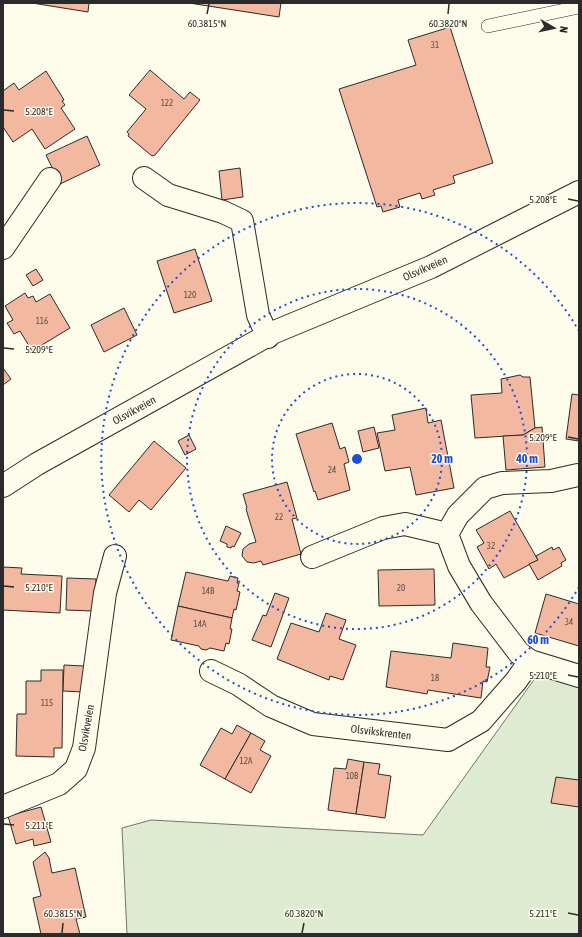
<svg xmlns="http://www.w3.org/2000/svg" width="582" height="937" viewBox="0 0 582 937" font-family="'Asap Condensed',sans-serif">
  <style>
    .green { fill: #deebd1; stroke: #74746e }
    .building { fill: #f2b8a0; stroke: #2b2b2b }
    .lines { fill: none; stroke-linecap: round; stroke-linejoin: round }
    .lane-casing { stroke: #2b2b2b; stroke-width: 14 }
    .street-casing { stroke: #2b2b2b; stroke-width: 24 }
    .secondary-casing { stroke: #2b2b2b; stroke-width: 24 }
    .lane { stroke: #fdfbea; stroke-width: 13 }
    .street { stroke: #fdfbea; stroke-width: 22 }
    .secondary { stroke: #fdfbea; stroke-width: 22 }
    .ticks { fill: none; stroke: #2b2b2b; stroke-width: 1.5 }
    .ring { fill: none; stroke: #1d4ed8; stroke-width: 2; stroke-dasharray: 2 4 }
    .labels { text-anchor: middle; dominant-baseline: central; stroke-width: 3; stroke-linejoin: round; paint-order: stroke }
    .number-label { font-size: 9px; fill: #5d4e48 }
    .street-label { font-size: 11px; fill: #2b2b2b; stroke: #fdfbea }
    .ticks-label { font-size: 10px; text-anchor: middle; fill: #2b2b2b; stroke: #fdfbea; stroke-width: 3; stroke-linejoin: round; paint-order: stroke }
    .centre { fill: #1d4ed8; stroke: #fdfbea; stroke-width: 2 }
    .ring-label { font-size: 12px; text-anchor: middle; font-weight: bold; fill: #1d4ed8; stroke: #fdfbea; stroke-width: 3; stroke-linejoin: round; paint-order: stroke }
  </style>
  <rect width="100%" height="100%" fill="#fdfbea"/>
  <path class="green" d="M543,667l36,18v249h-452l-5,-106 29,-8 272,15z"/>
  <g class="building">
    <path d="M32,3h57l-1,9z"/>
    <path d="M189,3h92l-2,14z"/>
    <path d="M450,27l43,136 -40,13 2,7 -22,7 2,5 -13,4 -2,-6 -22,7 2,7 -17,5 -2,-6 -4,1 -38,-118 77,-24 -8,-25z"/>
    <path d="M150,70l34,29 6,-7 10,8 -45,55 -3,1 -24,-20 1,-2 -2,-2 19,-23 -17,-14z"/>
    <path d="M46,71l18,29 -2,1 3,4 -4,3 14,21 -30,20 -13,-20 -19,13 -10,-15v-36l11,-8 5,7z"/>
    <path d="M87,136l13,29 -40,19 -14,-29z"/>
    <path d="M240,168l3,29 -21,3 -3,-29z"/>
    <path d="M195,249l17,52 -38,12 -17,-52z"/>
    <path d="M36,269l7,11 -10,6 -7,-11z"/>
    <path d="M25,293l3,5 5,-2 3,6 14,-8 20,34 -38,23 -12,-20 -6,3 -7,-11 6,-3 -8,-14z"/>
    <path d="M124,308l13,27 -33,17 -13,-27z"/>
    <path d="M3,368l8,11 -8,6z"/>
    <path d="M520,375l3,2h7l5,51 -12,7 -48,3 -4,-43 31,-2 -1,-14z"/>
    <path d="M572,394l7,1v46l-13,-2z"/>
    <path d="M426,408l2,15 13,-3 13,68 -38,7 -6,-28 -25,4 -8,-38 18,-3 -3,-15z"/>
    <path d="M332,423l8,26 5,-2 4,15 -5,2 6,26 -32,10 -3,-9 -1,1 -18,-58z"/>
    <path d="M374,427l5,21 -16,4 -5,-21z"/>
    <path d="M542,427l3,40 -39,3 -3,-34 20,-1 12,-7z"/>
    <path d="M189,435l7,14 -11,6 -7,-14z"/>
    <path d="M154,441l32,27 -35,42 -12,-10 -10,12 -20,-17z"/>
    <path d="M287,482l10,36 -5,1 9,35 -38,11 -2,-4 -7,2 -7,-1 -5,-6 1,-7 6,-5 7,-2 -10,-33 1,-1 -4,-14z"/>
    <path d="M510,511l28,49 -34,18 -8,-14 -7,5 -12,-22 7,-4 -8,-13z"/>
    <path d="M226,526l15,7 -7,14 -2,-1 -1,2 -4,-1v-3l-7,-3z"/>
    <path d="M552,547l1,3 6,-3 7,13 -5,3 1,3 -24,14 -9,-16 9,-4 -2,-4z"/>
    <path d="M3,567l19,1 -1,6 41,2 -2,37 -57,-3z"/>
    <path d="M434,569l1,36 -56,1 -1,-36z"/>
    <path d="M186,572l42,9 2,-5 8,2 -1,5h2l-2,8 3,1 -4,18 -2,-1 -2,9 -54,-12z"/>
    <path d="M67,578l29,1 -2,32 -28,-1z"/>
    <path d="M275,593l14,5 -18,49 -19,-7 11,-25 3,1z"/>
    <path d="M546,594l33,10v42l-44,-13z"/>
    <path d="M178,606l54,12 -2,11h2l-3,15 -3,-1 -2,8 -14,-3 -4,2 -5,-1 -2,-3 -28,-6z"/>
    <path d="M326,613l20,7 -7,19 17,6 -13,35 -13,-4 -1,4 -52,-21 14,-36 28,9z"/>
    <path d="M453,643l35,5 -2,19h4l-3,15 -4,-1 -2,17 -53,-8 -1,4 -41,-7 5,-36 60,7z"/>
    <path d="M64,665l20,1 -1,26 -20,-1z"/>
    <path d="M41,670h22l-1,78h-8v9l-38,-1 1,-42h9v-33h15z"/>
    <path d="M237,725l14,8 -26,46 -25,-14 21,-37 11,6z"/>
    <path d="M251,733l14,8 -5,9 11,6 -20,37 -26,-14z"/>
    <path d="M348,759l16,3 -8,52 -28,-4 6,-42 12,1z"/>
    <path d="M364,762l16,2 -2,10 13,2 -6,42 -29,-4z"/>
    <path d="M556,777l23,3v27l-28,-4z"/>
    <path d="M41,807l10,35 -17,4 -1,-7 -17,5 -8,-28z"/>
    <path d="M45,852l4,6 3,15 23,-5 11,49 -10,2 4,15h-39l-8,-36 8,-2 -8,-34z"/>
  </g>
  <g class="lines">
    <g class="lane-casing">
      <path id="lane" d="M488,26l91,-19"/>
    </g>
    <g class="street-casing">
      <g id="street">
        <path d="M144,178l24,17 55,17 19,9 16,94 10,22"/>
        <path d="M3,248l47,-69"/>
        <path d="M578,475l-27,6 -49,2 -17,5 -27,27 -11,19 12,32 22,37 38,50 11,8 49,15"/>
        <path d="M312,557l71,-29 22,-4 42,10"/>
        <path d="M211,671l27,13 33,22 42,18 135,16 33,-19 35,-40 14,-20"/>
        <path d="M3,807l56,-23 17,-15 8,-21 21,-155 10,-37"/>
      </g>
    </g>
    <g class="secondary-casing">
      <path id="secondary" d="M3,486l34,-22 235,-131 159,-66 148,-75"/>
    </g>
    <use href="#lane" class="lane"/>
    <use href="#street" class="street"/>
    <use href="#secondary" class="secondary"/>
  </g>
  <path class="ticks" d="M207,14l2,-10M448,14l1,-10M4,110l10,1M568,199l10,2M4,348l10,1M568,437l10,2M4,586l10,1M568,675l10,2M4,824l10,1M568,913l10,2M62,933l1,-10M302,933l2,-10"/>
  <g class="ring">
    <circle cx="357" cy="459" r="85"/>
    <circle cx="357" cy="459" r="170"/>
    <path d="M579 587A256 256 0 1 1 579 331"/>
  </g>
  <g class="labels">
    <g class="number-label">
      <text x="435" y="45">31</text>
      <text x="167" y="103">122</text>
      <text x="190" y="295">120</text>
      <text x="42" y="321">116</text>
      <text x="332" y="470">24</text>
      <text x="279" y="517">22</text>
      <text x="491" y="546">32</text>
      <text x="401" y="588">20</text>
      <text x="208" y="591">14B</text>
      <text x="569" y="622">34</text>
      <text x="200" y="624">14A</text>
      <text x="435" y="678">18</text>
      <text x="47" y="703">115</text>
      <text x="246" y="761">12A</text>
      <text x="352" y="776">10B</text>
    </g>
    <g class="street-label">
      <text transform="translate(425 268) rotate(-24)">Olsvikveien</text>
      <text transform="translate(134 410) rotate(-29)">Olsvikveien</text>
      <text transform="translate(86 728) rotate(-80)">Olsvikveien</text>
      <text transform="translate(381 732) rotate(7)">Olsvikskrenten</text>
    </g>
  </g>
  <g class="ticks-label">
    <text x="207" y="27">60.3815°N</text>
    <text x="448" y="27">60.3820°N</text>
    <text x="39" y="115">5.208°E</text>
    <text x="543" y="203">5.208°E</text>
    <text x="39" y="353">5.209°E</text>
    <text x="543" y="441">5.209°E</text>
    <text x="39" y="591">5.210°E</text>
    <text x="543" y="679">5.210°E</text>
    <text x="39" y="829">5.211°E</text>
    <text x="543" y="917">5.211°E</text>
    <text x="63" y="917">60.3815°N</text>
    <text x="304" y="917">60.3820°N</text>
  </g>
  <circle cx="357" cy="459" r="6" class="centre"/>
  <g class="ring-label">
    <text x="442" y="463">20 m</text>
    <text x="527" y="463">40 m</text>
    <text x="538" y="644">60 m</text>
  </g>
  <rect width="582" height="937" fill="none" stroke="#2b2b2b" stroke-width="8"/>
  <g transform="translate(554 28) rotate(99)" stroke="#fdfbea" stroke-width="3" paint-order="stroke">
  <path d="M0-3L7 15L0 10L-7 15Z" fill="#2b2b2b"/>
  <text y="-6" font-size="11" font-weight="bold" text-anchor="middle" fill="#2b2b2b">N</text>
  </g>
</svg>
